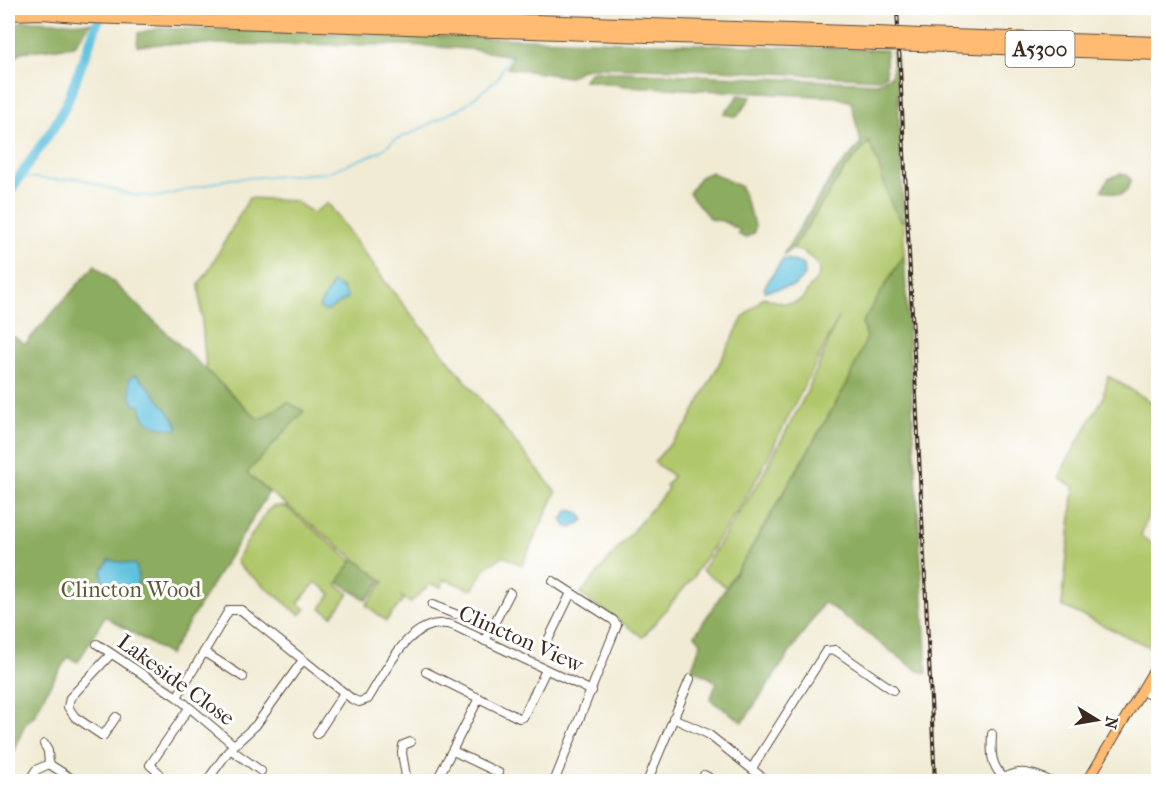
<svg xmlns="http://www.w3.org/2000/svg" width="1166" height="789" viewBox="0 0 1166 789" font-family="'IM FELL French Canon',serif">
  <style>
    .green { fill: #b0c76b; stroke: #767844; stroke-width: 1.5 }
    .forest { fill: #8cac5f; stroke: #646b3e; stroke-width: 1.5 }
    .water { fill: #61c2df; stroke: #4e767e; stroke-width: 1.5 }
    .lines { fill: none; stroke-linecap: round; stroke-linejoin: round }
    .stream { stroke: #61c2df; stroke-width: 1.5 }
    .river { stroke: #61c2df; stroke-width: 10 }
    .minor-casing { stroke: #564739; stroke-width: 10 }
    .major-casing { stroke: #564739; stroke-width: 11 }
    .highway-casing { stroke: #564739; stroke-width: 14 }
    .minor { stroke: #fff; stroke-width: 8 }
    .major { stroke: #febb71; stroke-width: 9 }
    .highway { stroke: #febb71; stroke-width: 12 }
    .rail-casing { stroke: #3b2a1e; stroke-width: 4 }
    .rail { stroke: #fff; stroke-width: 1.5; stroke-dasharray: 4.5; stroke-linecap: butt }
    .highway-bridge-casing { stroke: #564739; stroke-width: 14; stroke-linecap: butt }
    .highway-bridge { stroke: #febb71; stroke-width: 12 }
    .labels { text-anchor: middle; dominant-baseline: central; stroke-width: 6; stroke-linejoin: round; paint-order: stroke }
    .shield { fill: #fff; stroke: #766a62; stroke-width: 1.5 }
    .shield-label { font-size: 21px; font-weight: bold; fill: #3b2a1e }
    .park-label { font-size: 22px; fill: #5e5935; stroke: #fff }
    .street-label { font-size: 22px; fill: #3b2a1e; stroke: #fff }
  </style>
  <rect width="100%" height="100%" fill="#fff"/>
  <filter id="ink" filterUnits="userSpaceOnUse"><feTurbulence type="fractalNoise" baseFrequency=".0167" numOctaves="2"/><feDisplacementMap in="SourceGraphic" scale="12" xChannelSelector="R" yChannelSelector="G"/><feConvolveMatrix kernelMatrix="1 2 1 2 8 2 1 2 1" color-interpolation-filters="sRGB"/></filter>
  <filter id="wash" filterUnits="userSpaceOnUse"><feTurbulence type="fractalNoise" baseFrequency=".008" numOctaves="4" result="noise"/><feDisplacementMap in="SourceGraphic" scale="24" xChannelSelector="R" yChannelSelector="G"/><feGaussianBlur stdDeviation="1.35" result="paint"/><feColorMatrix in="noise" values="0 0 0 0 0 0 0 0 0 0 0 0 0 0 0 0 0 1.4 0 .05"/><feComposite in="paint" operator="in"/></filter>
  <g filter="url(#wash)">
    <rect width="100%" height="100%" fill="#f1ebd4"/>
    <g class="green">
      <path d="M869,142l32,79h3v34l-42,68 5,14 -19,45 -99,170 -23,35 -24,-17 57,-88 48,-90 32,-75 -77,152 -20,35 -47,69 1,1 -53,63 -63,-43 88,-105 -2,-3 7,-10 -19,-14 33,-37 56,-107 21,-21c9,4 22,9 32,5 7,-2 10,-8 13,-14 2,-3 7,-7 9,-11 6,-15 -14,-25 -25,-29l51,-78z"/>
      <path d="M249,198l46,3 18,12 15,-10 58,80 170,209 -34,73 -19,-9 -17,12 -14,22 -28,-11 -3,8 -11,-3 -20,19 -10,-8 4,4 -18,22 -20,-16 18,-23 -137,-108 41,-72 -29,18 -53,-50 -7,-86 8,-11z"/>
      <path d="M1108,376l50,30v104l-7,-3 -10,29 17,12v103l-96,-45 12,-119 -16,-10 45,-79z"/>
      <path d="M279,506l7,1 66,54 -15,24 12,9 -17,22 -11,-8 10,-14 -15,-12 -18,21 8,6 -6,6 -62,-50 -1,-5 3,-7 27,-42 5,-4z"/>
    </g>
    <g class="forest">
      <path d="M24,21l67,2 -17,23 -54,6 -12,16v-40z"/>
      <path d="M160,28l726,22v25l-7,4 -160,-9 -123,-3 -13,2 -14,8 -62,-9 5,-12 -43,-7 -62,-4 -245,-1 -25,2 1,-13z"/>
      <path d="M892,52h4l8,169h-3l-11,-19 -12,-39 -9,-21 -25,28 -51,78 -10,7 49,-79 29,-33 -10,-41 -15,-5 -210,-11 -42,-6 6,-8 6,-1 282,12 13,-7 2,-8z"/>
      <path d="M739,95l12,2 -14,20 -13,-3z"/>
      <path d="M711,172l30,15 14,39 -1,7 -9,5 -7,-4 2,-4 -18,-9 -12,-2 -21,-26 11,-16z"/>
      <path d="M1119,174l8,1 4,5 -4,10 -7,5 -18,-5 6,-11z"/>
      <path d="M904,255l23,418 -9,-2 -94,-69 -81,120 -33,-22 7,-18 -21,-12 -5,1 10,-29 -6,-7 54,-83 65,-111 34,-59 19,-45 -5,-14z"/>
      <path d="M95,265l164,155 29,-18 16,9 -57,62 22,19 -100,163 -64,-39 -27,46 -10,-5 -21,33 -12,25 -10,9 -10,26 -7,14v-431l17,11z"/>
      <path d="M354,558l28,22 -16,20 -28,-18z"/>
    </g>
    <g class="water">
      <path d="M787,259l17,6 1,10 -11,11 -29,5 -1,-3 18,-28z"/>
      <path d="M333,283l10,6 5,9 -19,12 -5,1 -5,-4z"/>
      <path d="M135,375c9,3 38,42 43,51l-1,3c-11,1 -25,-4 -33,-11l-4,-12 -5,-1 -4,-7 -2,-19z"/>
      <path d="M572,510l7,3 5,7 -12,8 -5,-1 -5,-7 5,-8z"/>
      <path d="M109,560l27,5 2,10 -2,19 -29,-9 -5,-5v-10z"/>
    </g>
    <g class="lines">
      <path class="stream" d="M20,177l41,3 16,-2 54,17 27,2 72,-18 95,-6 55,-21 14,-12 20,-8 50,-26 33,-27 12,-23"/>
      <path class="river" d="M8,194l47,-69 11,-20 37,-97"/>
    </g>
  </g>
  <g filter="url(#ink)">
    <g class="lines">
      <g class="minor-casing">
        <g id="minor">
          <path d="M553,581l60,39 4,5 -63,157"/>
          <path d="M432,605l23,9"/>
          <path d="M549,638l22,-45"/>
          <path d="M485,641l25,-48"/>
          <path d="M97,644l80,53 57,48"/>
          <path d="M204,652l39,25"/>
          <path d="M111,654l-41,44 -2,9 7,10 28,19 13,-19"/>
          <path d="M426,672l93,46 4,-1 23,-47"/>
          <path d="M1143,691l15,9"/>
          <path d="M177,697l52,-87h12l111,89 7,3 9,-3c19,-30 42,-84 84,-74l140,66"/>
          <path d="M673,718l35,16 60,48"/>
          <path d="M317,734l27,-41"/>
          <path d="M992,734c-1,17 -2,31 12,44"/>
          <path d="M44,744l4,7 1,13"/>
          <path d="M230,749l31,22"/>
          <path d="M453,751l46,22"/>
          <path d="M49,764l28,18"/>
          <path d="M752,768l74,-117 9,-1 58,40"/>
          <path d="M158,772l-8,-7 39,-57"/>
          <path d="M704,775l4,2 -2,5"/>
          <path d="M28,782l8,-12 13,-6"/>
          <path d="M206,782l24,-33 26,-24 47,-65"/>
          <path d="M407,782l-5,-29 1,-8 8,-3"/>
          <path d="M436,782l43,-84"/>
          <path d="M647,782l43,-103"/>
          <path d="M999,782c18,-15 34,-9 53,0"/>
        </g>
      </g>
      <g class="major-casing">
        <path id="major" d="M1087,782l71,-119"/>
      </g>
      <g class="highway-casing">
        <g id="highway">
          <path d="M163,8l714,25"/>
          <path d="M8,14l34,-1 46,4 790,27"/>
          <path d="M921,35l237,8"/>
          <path d="M921,45l237,9"/>
        </g>
      </g>
      <use href="#minor" class="minor"/>
      <use href="#major" class="major"/>
      <use href="#highway" class="highway"/>
      <g class="rail-casing">
        <path id="rail" d="M897,8l38,774"/>
      </g>
      <use href="#rail" class="rail"/>
      <g class="highway-bridge-casing">
        <g id="highway-bridge">
          <path d="M877,33l44,2"/>
          <path d="M878,44l43,1"/>
        </g>
      </g>
      <use href="#highway-bridge" class="highway-bridge"/>
    </g>
  </g>
  <g class="labels">
    <rect class="shield" x="1005.5" y="31" width="69" height="36" rx="4.5"/>
    <g class="shield-label">
      <text x="1040" y="49">A5300</text>
    </g>
    <g class="park-label">
      <text x="131" y="590">Clincton Wood</text>
    </g>
    <g class="street-label">
      <text transform="translate(521 639) rotate(24)">Clincton View</text>
      <text transform="translate(176 680) rotate(36)">Lakeside Close</text>
    </g>
  </g>
  <rect width="1166" height="789" fill="none" stroke="#fff" stroke-width="30"/>
  <g transform="translate(1097 720) rotate(101)" stroke="#ffffff" stroke-width="4.5" paint-order="stroke">
  <path d="M0-4.5L10 22L0 15L-10 22Z" fill="#3b2a1e"/>
  <text y="-9" font-size="16" font-weight="bold" text-anchor="middle" fill="#3b2a1e">N</text>
  </g>
</svg>
